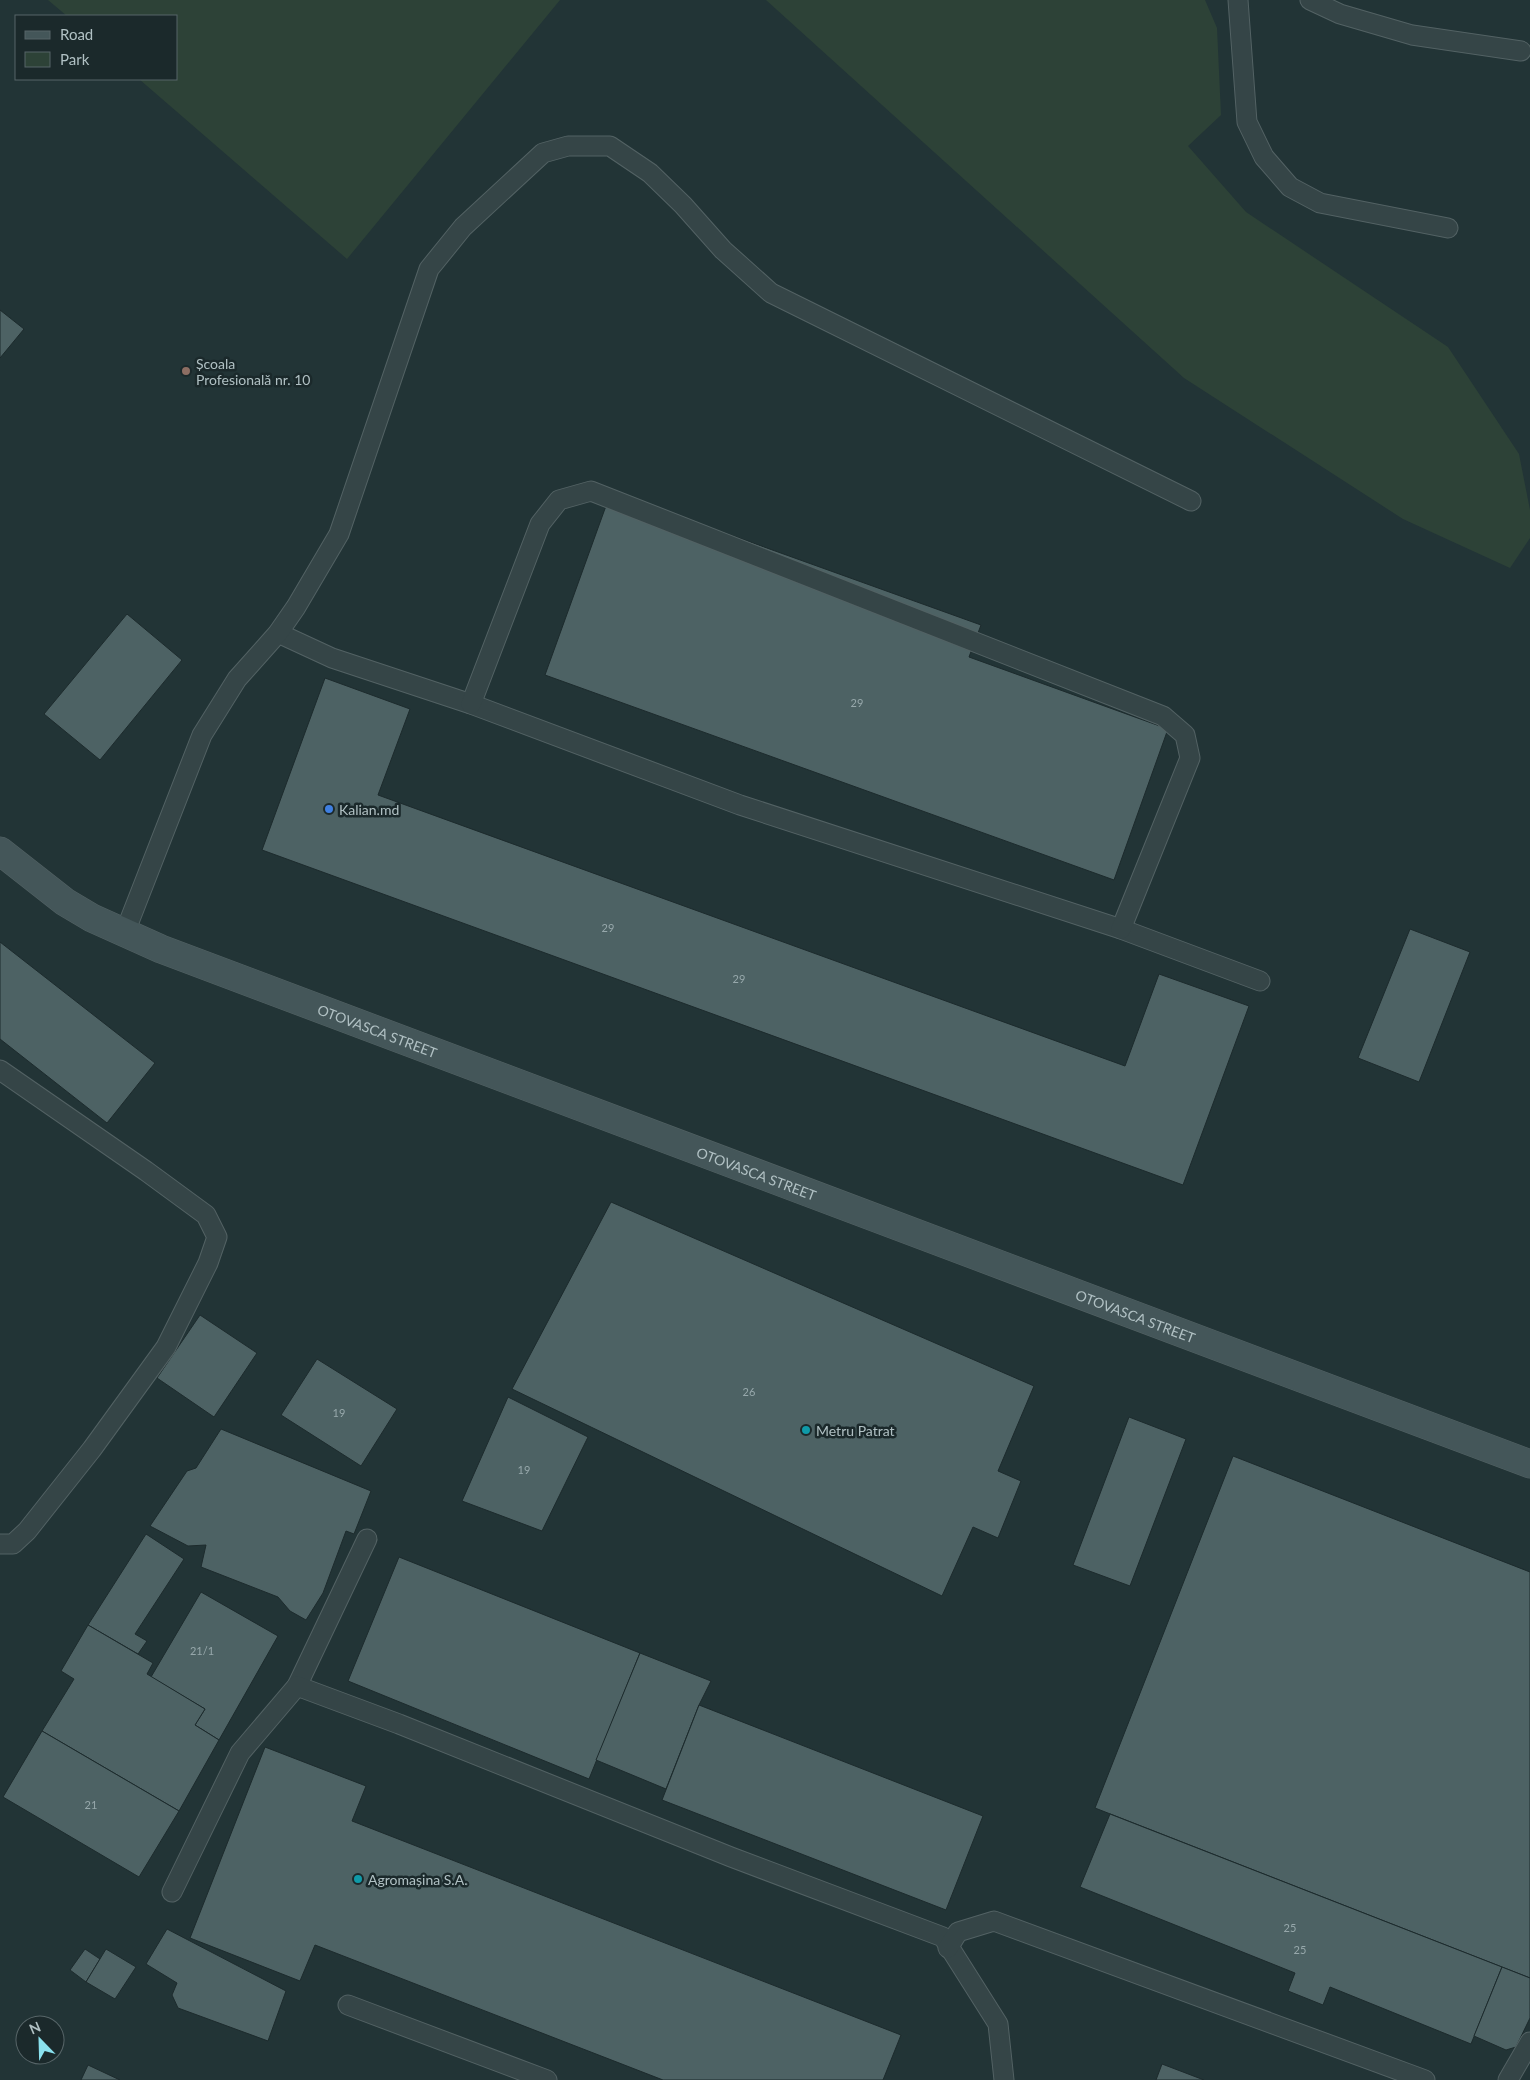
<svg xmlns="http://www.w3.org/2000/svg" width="1530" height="2080" viewBox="0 0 1530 2080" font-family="Lato,sans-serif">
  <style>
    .green { fill: #2d4237 }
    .building { fill: #4d6264; stroke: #1d2b2d }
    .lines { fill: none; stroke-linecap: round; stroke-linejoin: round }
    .lane-casing { stroke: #536264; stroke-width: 21 }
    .secondary-casing { stroke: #536264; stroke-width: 29 }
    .lane { stroke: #354547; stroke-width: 19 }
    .secondary { stroke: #445659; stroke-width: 28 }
    .education-dot { fill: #8d6e63; stroke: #1b292b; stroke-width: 2 }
    .shop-dot { fill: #3f7fe0; stroke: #1b292b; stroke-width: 2 }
    .culture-dot { fill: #0f9aa8; stroke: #1b292b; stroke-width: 2 }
    .labels { text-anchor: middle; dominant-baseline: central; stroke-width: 5; stroke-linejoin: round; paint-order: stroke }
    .number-label { font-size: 11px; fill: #97a8ab }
    .poi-label { font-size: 14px; fill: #b0c0c3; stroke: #1b292b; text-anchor: start }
    .street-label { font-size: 14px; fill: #b0c0c3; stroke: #1b292b }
  </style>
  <rect width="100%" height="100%" fill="#223436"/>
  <g class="green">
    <path d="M48,0h512l-213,259 -208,-180h37v-63h-109z"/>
    <path d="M766,0h439l12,28 4,87 -33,31 58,66 202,135 71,107 11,56v28l-20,30 -107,-49 -219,-141z"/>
  </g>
  <g class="building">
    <path d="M0,310l24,19 -24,29z"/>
    <path d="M611,492l370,133 -12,32 199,72 -54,151 -569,-205z"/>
    <path d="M127,614l55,46 -82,100 -56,-46z"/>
    <path d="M325,678l85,31 -32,86 747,271 34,-92 90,32 -66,179 -921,-335z"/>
    <path d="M1410,929l60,23 -51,130 -61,-24z"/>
    <path d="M0,942l155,121 -48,60 -107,-84z"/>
    <path d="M611,1202l423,184 -36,85 23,10 -23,57 -25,-11 -31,69 -430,-207z"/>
    <path d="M200,1315l57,38 -43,64 -57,-39z"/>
    <path d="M317,1359l80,50 -36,57 -80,-51z"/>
    <path d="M508,1397l80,40 -46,94 -80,-30z"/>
    <path d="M1129,1417l57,22 -56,147 -57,-21z"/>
    <path d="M221,1429l150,62 -17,43 -8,-3 -23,62 -17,27 -16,-9 -12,-14 -77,-30 5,-22 -18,1 -38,-20 37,-55 9,-3z"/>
    <path d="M1233,1456l297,116v406l-435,-170z"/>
    <path d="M146,1534l38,25 -49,75 12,7 -9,13 -50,-29z"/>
    <path d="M399,1557l241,96 -51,126 -241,-98z"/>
    <path d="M201,1592l77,44 -59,104 -24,-15 10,-16 -54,-32z"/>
    <path d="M88,1625l65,38 -6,11 58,35 -10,16 24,15 -40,71 -137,-80 32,-52 -13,-8z"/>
    <path d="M640,1653l71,28 -12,24 -33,84 -70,-29z"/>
    <path d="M699,1705l284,111 -37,94 -284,-110z"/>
    <path d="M42,1731l137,80 -40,66 -136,-80z"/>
    <path d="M265,1747l101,39 -14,35 549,214 -18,45h-220l-348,-135 -15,36 -110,-43z"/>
    <path d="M1110,1814l392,153 -31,77 -141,-57 -7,18 -35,-14 7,-18 -215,-86z"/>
    <path d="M167,1929l119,62 -18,50 -90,-33 -6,-13 5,-12 -31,-19z"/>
    <path d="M85,1949l15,10 -14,23 -16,-12z"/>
    <path d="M106,1949l30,18 -21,32 -29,-17z"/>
    <path d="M1502,1967l28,11v40l-14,29 -10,3 -32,-14z"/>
    <path d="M1162,2064l42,16h-48z"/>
    <path d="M88,2065l32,15h-39z"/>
  </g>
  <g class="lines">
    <g class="lane-casing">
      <g id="lane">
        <path d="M1238,0l9,122 17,35 26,30 30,16 128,25"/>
        <path d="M1310,0l30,14 72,21 109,16"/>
        <path d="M278,633l54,25 139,46 269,101 381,124 139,52"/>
        <path d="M471,704l69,-180 19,-24 32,-9 572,225 22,19 5,23 -69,171"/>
        <path d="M125,932l77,-197 35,-56 41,-46 18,-26 43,-73 90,-265 34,-42 80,-74 25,-7h42l40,27 33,32 40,45 48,43 420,208"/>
        <path d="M0,1070l146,101 60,44 11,22 -9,26 -42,84 -74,102 -65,82 -14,13h-13"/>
        <path d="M297,1686l70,-147"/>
        <path d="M172,1892l68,-139 57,-67 102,38 332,133 212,80 55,87 6,56"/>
        <path d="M948,1948l10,-16 36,-11 431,159"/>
        <path d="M348,2005l199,75"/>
        <path d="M1508,2080l22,-38"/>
      </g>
    </g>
    <g class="secondary-casing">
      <g id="secondary">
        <path id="s1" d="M0,851l65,51 27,16 69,31 1369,515"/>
      </g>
    </g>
    <use href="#lane" class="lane"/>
    <use href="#secondary" class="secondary"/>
  </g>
  <circle class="education-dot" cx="186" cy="371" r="5"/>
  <circle class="shop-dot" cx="329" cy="809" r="5"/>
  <g class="culture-dot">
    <circle cx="806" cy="1430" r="5"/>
    <circle cx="358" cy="1879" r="5"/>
  </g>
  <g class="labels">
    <g class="number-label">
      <text x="857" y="702">29</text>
      <text x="608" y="927">29</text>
      <text x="739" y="978">29</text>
      <text x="749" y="1391">26</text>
      <text x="339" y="1412">19</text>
      <text x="524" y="1469">19</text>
      <text x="202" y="1650">21/1</text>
      <text x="91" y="1804">21</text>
      <text x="1290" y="1927">25</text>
      <text x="1300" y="1949">25</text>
    </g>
    <g class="poi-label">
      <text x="196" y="363">Școala<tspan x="196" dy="16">Profesională nr. 10</tspan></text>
      <text x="339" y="809">Kalian.md</text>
      <text x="816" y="1430">Metru Patrat</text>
      <text x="368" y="1879">Agromașina S.A.</text>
    </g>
    <g class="street-label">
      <text stroke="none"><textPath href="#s1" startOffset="421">OTOVASCA STREET</textPath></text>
      <text stroke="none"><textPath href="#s1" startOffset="826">OTOVASCA STREET</textPath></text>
      <text stroke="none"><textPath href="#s1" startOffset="1231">OTOVASCA STREET</textPath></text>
    </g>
  </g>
  <rect x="15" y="15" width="162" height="65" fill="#1b292b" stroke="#576568"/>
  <rect x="25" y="31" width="25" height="8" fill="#445659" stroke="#576568"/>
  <text x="60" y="40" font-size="15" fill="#b0c0c3">Road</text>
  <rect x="25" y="52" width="25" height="15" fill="#2d4237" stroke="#576568"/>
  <text x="60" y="65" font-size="15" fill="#b0c0c3">Park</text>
  <g transform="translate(40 2040) rotate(337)"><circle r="24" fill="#1b292b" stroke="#576568"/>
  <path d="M0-4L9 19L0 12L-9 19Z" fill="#8ae1ee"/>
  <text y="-8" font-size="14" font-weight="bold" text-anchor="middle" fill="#b0c0c3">N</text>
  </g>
</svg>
